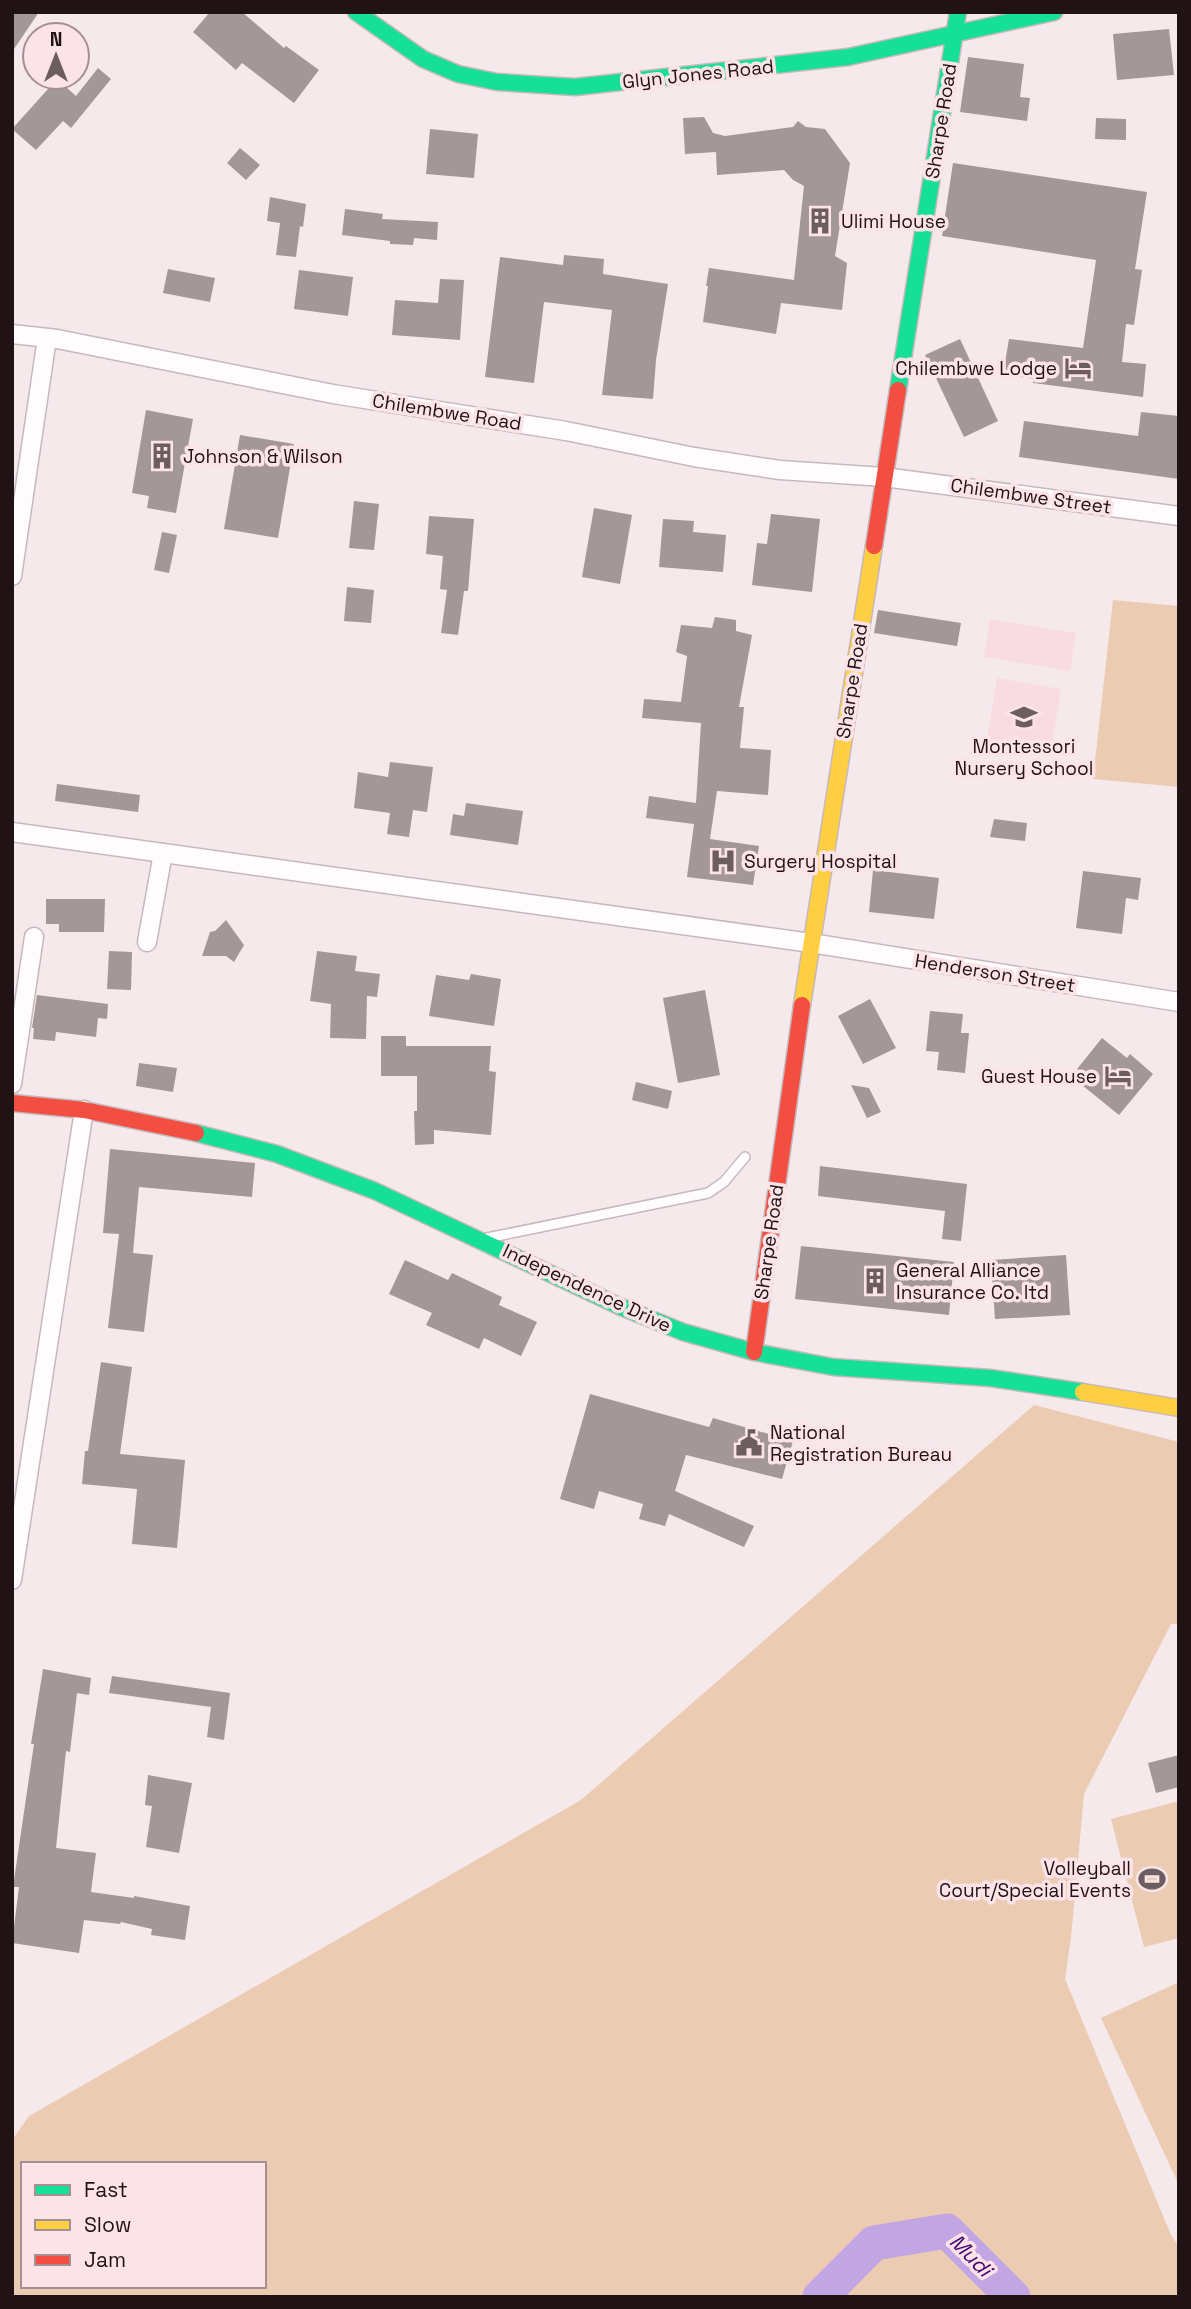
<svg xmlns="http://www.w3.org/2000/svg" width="1191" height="2309" viewBox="0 0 1191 2309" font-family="'Space Grotesk',sans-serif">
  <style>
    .built { fill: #f8dce2 }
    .green { fill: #ebcbb1; fill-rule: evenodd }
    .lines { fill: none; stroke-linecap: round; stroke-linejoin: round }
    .river { stroke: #c2a5e3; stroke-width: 35 }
    .building { fill: #a49797 }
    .lane-casing { stroke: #c6b8bb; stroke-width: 12 }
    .street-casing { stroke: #c6b8bb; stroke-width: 21 }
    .fast-casing { stroke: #c6b8bb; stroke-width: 19 }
    .slow-casing { stroke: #c6b8bb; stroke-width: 19 }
    .jam-casing { stroke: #c6b8bb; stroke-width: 19 }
    .lane { stroke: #fefcfc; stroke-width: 9 }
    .street { stroke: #fefcfc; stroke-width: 18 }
    .fast { stroke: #16e098; stroke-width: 16 }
    .slow { stroke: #ffcf43; stroke-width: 16 }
    .jam { stroke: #f24e42; stroke-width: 16 }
    .labels { text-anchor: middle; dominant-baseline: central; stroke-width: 7; stroke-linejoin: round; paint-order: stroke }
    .street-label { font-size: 19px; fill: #201215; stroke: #fce3e8 }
    .poi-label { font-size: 19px; fill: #201215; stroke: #fce3e8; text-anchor: start }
    .water-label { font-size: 21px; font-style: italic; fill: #410470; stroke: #fce3e8 }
  </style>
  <rect width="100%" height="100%" fill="#f6e9ec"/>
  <g class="built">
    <path d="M990,619l86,14 -6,38 -86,-14z"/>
    <path d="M997,678l64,11 -11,67 -64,-10z"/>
  </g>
  <g class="green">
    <path d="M1113,600l66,6v181l-86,-8z"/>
    <path d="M1034,1405l145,37v182h-8l-87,170 -13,144 -6,41 106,256 8,12v50h-1167v-157l17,-24 552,-316zM23,2164h241v122h-241z"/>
    <path d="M1179,1801v137l-35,9 -33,-128z"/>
    <path d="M1179,1982v203l-78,-167z"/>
  </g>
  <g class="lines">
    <path class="river" d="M820,2297l54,-54 73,-12 66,66"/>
  </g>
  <g class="building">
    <path d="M12,12h27l-27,40z"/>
    <path d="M210,12h32l42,36 2,-2 33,24 -25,33 -52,-40 -6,7 -43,-38z"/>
    <path d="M1169,29l5,46 -57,5 -4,-46z"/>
    <path d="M968,57l56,7 -4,33 10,1 -3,23 -67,-9z"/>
    <path d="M98,68l13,11 -40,49 -8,-7 -27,29 -24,-21 45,-50 19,17z"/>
    <path d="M704,117l9,16 12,3 68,-9 5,-6 8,6 19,2 25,34 -15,93 12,7 -5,47 -61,-7 -5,31 -73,-12 5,-36h-2l3,-18 85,12 10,-94 -11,-6 -9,-10 -67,5 -1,-23 -31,2 -2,-36z"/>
    <path d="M1096,118l30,1v21l-31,-1z"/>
    <path d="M430,129l48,5 -4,44 -48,-4z"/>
    <path d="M240,148l20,17 -14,15 -19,-17z"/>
    <path d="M953,163l194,29 -12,77 7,1 -8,55 -8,-1 -4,38 24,2 -3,33 -110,-14v-4l-30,-5 6,-35 74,9 13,-88 -154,-24z"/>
    <path d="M270,197l36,7 -3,23 -3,-1 -4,31 -20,-2 4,-32 -13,-2z"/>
    <path d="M345,209l38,5 -1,5 56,3 -1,18 -23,-2 -1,7 -23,-1v-3l-48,-6z"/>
    <path d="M564,255l40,4 -1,15 65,10 -12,76 -3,39 -51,-4 10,-85 -68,-8 -10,81 -49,-6 15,-120 63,8z"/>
    <path d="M168,269l47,9 -5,24 -47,-9z"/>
    <path d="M299,270l54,7 -5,39 -54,-7z"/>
    <path d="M440,279l24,1 -4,60 -68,-5 3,-35 43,3z"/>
    <path d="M960,339l38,82 -34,16 -39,-82z"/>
    <path d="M146,410l47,9 -17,94 -29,-5 2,-12 -17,-3z"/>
    <path d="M1141,412l38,4v63l-160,-22 5,-36 114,15z"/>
    <path d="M240,435l54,9 -16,94 -54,-9z"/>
    <path d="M354,501l25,3 -5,46 -25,-2z"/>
    <path d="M594,508l38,7 -12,69 -38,-7z"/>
    <path d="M771,514l49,5 -8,73 -60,-7 5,-42 10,1z"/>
    <path d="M429,516l45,3 -6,72h-4l-6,44 -17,-2 6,-43 -7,-1 3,-33 -17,-2z"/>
    <path d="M663,519l31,2 -1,11 33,3 -3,37 -64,-5z"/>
    <path d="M162,532l15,3 -8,38 -15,-3z"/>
    <path d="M347,587l27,3 -3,33 -27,-2z"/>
    <path d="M878,610l83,13 -4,23 -83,-13z"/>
    <path d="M715,617l21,3v11l16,4 -13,72h5l-4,41 31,2 -3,45 -51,-4 -7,48 49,7 -6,39 -66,-8 7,-53 -48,-6 3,-22 47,7 5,-80 -59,-5 2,-19 37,3 6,-46 -11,-4 5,-27 31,3z"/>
    <path d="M390,762l43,5 -6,45 -14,-2 -4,27 -22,-3 3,-21 -36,-5 4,-36 30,5z"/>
    <path d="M57,784l83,11 -2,17 -83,-11z"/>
    <path d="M466,803l57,8 -5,34 -68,-10 3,-21 11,2z"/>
    <path d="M994,819l33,4 -2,18 -35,-4z"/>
    <path d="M873,870l66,8 -5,41 -65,-7z"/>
    <path d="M1083,871l58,7 -3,22 -12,-2 -4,36 -46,-6z"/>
    <path d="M46,899h59l-1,33h-45v-8h-13z"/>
    <path d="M226,920l18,25 -10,17 -8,-6h-24l8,-24 5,-1z"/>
    <path d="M109,951l23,1 -1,38 -24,-1z"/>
    <path d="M317,951l40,5 -2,15 25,3 -3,23 -10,-1 -1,43 -36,-1 1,-34 -21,-3z"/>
    <path d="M471,974l30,5 -7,47 -65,-10 7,-41 33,5z"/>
    <path d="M705,990l15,85 -42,8 -15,-85z"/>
    <path d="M37,995l71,9 -1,15 -9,-1 -2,19 -40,-5 -1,9 -22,-2 1,-11h-2z"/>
    <path d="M870,999l26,49 -33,16 -25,-48z"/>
    <path d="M930,1011l33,3 -2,19h8l-4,40 -28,-3 2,-18 -13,-1z"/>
    <path d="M381,1036h25v10h85l-2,25 7,1 -5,63 -57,-5v14l-19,1 -1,-34h3v-35h-36z"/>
    <path d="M1102,1038l25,20 3,-4 23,20 -34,41 -37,-30 6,-7 -11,-9z"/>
    <path d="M139,1063l38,5 -4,24 -37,-6z"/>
    <path d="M636,1082l36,9 -4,18 -36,-9z"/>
    <path d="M851,1085l18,3 12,24 -14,6z"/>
    <path d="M110,1149l145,14 -3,34 -113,-10 -6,66 20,2 -9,77 -36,-4 11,-94 -16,-1z"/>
    <path d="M820,1166l147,18 -6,57 -19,-2 3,-28 -127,-15z"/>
    <path d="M801,1246l153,16 -5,53 -154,-16z"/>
    <path d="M1066,1255l4,60 -75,4 -4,-59z"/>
    <path d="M405,1260l43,20 4,-7 50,24 -3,8 38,17 -16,34 -37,-18 -5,11 -53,-24 6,-12 -43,-19z"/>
    <path d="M101,1362l31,5 -12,87 65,6 -8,88 -45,-4 5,-55 -55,-5 3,-33h3z"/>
    <path d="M590,1394l119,33 4,-9 80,23 -11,38 -96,-24 -11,36 79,35 -10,21 -75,-33 -4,12 -26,-7 4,-15 -44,-13 -5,18 -34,-10z"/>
    <path d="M43,1669l48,9 -2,17 -12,-2 -7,59 -4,-1 -10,97 40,5 -5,39 43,6v-2l56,10 -5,34 -34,-5 1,-6 -31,-7 -1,2 -36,-4 -5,33 -67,-10 7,-56h-6l21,-143h-3z"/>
    <path d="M112,1676l118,17 -6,47 -17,-3 4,-30 -102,-14z"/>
    <path d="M1179,1755v32l-23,6 -8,-30z"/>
    <path d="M148,1775l44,8 -13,70 -33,-6 6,-41 -7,-1z"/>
  </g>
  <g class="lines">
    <g class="lane-casing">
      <path id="lane" d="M487,1238l221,-45 16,-11 21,-25"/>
    </g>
    <g class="street-casing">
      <g id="street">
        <path d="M12,334l45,5 276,55 233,37 128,26 86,13 104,7 295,39"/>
        <path d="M12,576l35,-238"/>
        <path d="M12,832l799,111 368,59"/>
        <path d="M147,942l16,-89"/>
        <path d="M12,1084l22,-147"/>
        <path d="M12,1580l72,-470"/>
      </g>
    </g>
    <g class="fast-casing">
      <g id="fast">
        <path d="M356,12l67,47 35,15 39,8 78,5 273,-30 206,-45"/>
        <path d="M898,390l60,-378"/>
        <path d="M196,1133l81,21 98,37 246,116 62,25 71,20 79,15 157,11 93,14"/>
      </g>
    </g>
    <g class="slow-casing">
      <g id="slow">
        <path d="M802,1005l72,-459"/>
        <path d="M1083,1392l96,16"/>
      </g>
    </g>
    <g class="jam-casing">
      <g id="jam">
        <path d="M874,546l24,-156"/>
        <path d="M12,1103l72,7 112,23"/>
        <path d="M754,1352l48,-347"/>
      </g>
    </g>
    <use href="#lane" class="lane"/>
    <use href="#street" class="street"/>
    <use href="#fast" class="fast"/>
    <use href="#slow" class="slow"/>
    <use href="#jam" class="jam"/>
  </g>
  <defs>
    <g id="building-bare" transform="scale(2.1)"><path d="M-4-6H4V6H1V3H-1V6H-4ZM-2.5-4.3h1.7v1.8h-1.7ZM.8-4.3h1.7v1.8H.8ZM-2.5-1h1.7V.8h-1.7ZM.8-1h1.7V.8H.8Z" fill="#6b5d60" stroke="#fce3e8" stroke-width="2.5" paint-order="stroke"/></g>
    <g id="hotel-bare" transform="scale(2.1)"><path d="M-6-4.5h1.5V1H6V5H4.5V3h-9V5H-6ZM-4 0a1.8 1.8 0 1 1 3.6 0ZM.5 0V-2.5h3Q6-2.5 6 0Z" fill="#6b5d60" stroke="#fce3e8" stroke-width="2.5" paint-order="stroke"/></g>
    <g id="school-bare" transform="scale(2.1)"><path d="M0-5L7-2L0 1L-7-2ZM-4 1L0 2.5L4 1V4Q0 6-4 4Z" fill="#6b5d60" stroke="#fce3e8" stroke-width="2.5" paint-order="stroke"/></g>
    <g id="hospital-bare" transform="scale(2.1)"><path d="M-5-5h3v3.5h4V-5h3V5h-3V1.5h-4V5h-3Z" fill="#6b5d60" stroke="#fce3e8" stroke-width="2.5" paint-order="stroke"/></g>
    <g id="civic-bare" transform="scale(2.1)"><path d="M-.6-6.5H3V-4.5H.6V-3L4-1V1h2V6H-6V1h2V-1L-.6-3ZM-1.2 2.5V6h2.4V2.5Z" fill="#6b5d60" stroke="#fce3e8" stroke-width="2.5" paint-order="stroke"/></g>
    <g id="stadium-bare" transform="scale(2.1)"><path d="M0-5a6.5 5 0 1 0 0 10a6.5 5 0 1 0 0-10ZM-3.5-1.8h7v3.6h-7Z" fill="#6b5d60" stroke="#fce3e8" stroke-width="2.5" paint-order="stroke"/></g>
  </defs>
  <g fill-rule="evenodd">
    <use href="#building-bare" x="820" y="221"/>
    <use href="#hotel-bare" x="1078" y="368"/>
    <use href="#building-bare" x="162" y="456"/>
    <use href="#school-bare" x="1024" y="717"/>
    <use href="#hospital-bare" x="723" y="861"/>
    <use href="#hotel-bare" x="1118" y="1076"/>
    <use href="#building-bare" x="875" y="1281"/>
    <use href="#civic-bare" x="749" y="1443"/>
    <use href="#stadium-bare" x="1152" y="1879"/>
  </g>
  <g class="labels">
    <g class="street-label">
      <text transform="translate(698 74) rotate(-6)">Glyn Jones Road</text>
      <text transform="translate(941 121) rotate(-81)">Sharpe Road</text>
      <text transform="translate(447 412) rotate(9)">Chilembwe Road</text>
      <text transform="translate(1031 496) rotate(8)">Chilembwe Street</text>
      <text transform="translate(852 681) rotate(-81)">Sharpe Road</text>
      <text transform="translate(995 973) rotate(9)">Henderson Street</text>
      <text transform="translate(769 1242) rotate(-82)">Sharpe Road</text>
      <text transform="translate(587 1288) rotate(25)">Independence Drive</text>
    </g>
    <g class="poi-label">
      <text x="841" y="221">Ulimi House</text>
      <text x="1057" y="368" text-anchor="end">Chilembwe Lodge</text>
      <text x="183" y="456">Johnson &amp; Wilson</text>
      <text x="1024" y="746" text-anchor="middle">Montessori<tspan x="1024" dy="22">Nursery School</tspan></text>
      <text x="744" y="861">Surgery Hospital</text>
      <text x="1097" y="1076" text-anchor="end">Guest House</text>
      <text x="896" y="1270">General Alliance<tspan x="896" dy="22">Insurance Co. ltd</tspan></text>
      <text x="770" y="1432">National<tspan x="770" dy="22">Registration Bureau</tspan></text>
      <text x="1131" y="1868" text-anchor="end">Volleyball<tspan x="1131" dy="22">Court/Special Events</tspan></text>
    </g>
    <g class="water-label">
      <text transform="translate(971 2255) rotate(45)">Mudi</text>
    </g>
  </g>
  <rect width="1191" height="2309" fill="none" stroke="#201215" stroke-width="28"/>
  <rect x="21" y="2162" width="245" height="126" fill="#fce3e8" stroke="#a48f94" stroke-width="2"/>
  <rect x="35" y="2185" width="35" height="10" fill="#16e098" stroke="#a48f94" stroke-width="2"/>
  <text x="84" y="2197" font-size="21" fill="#201215">Fast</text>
  <rect x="35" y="2220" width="35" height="10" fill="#ffcf43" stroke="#a48f94" stroke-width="2"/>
  <text x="84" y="2232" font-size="21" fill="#201215">Slow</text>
  <rect x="35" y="2255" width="35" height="10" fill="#f24e42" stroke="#a48f94" stroke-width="2"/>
  <text x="84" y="2267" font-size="21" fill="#201215">Jam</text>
  <g transform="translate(56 56)"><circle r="33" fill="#fce3e8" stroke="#a48f94" stroke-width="2"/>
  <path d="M0-5L12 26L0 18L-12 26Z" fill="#6b5d60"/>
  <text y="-10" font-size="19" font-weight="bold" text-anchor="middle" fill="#201215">N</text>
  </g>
</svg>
